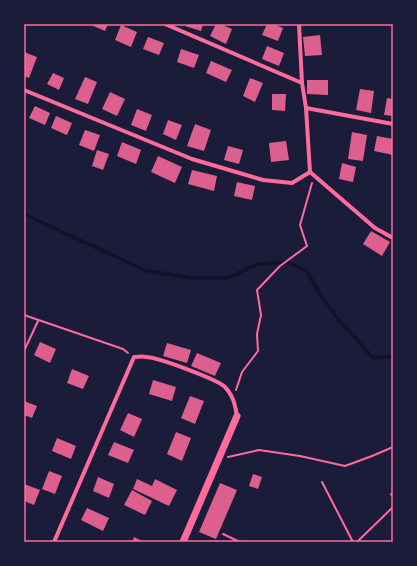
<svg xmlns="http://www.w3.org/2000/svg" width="417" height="566" viewBox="0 0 417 566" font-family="'IBM Plex Sans',sans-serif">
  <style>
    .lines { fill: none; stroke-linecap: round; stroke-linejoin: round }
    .stream { stroke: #12122b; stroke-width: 3.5 }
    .building { fill: #dd5f8e }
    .path { stroke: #ff6b9d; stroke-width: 2 }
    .minor { stroke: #ff6b9d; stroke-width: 4 }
    .tertiary { stroke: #ff6b9d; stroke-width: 7 }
    .neatline { fill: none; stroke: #ff6b9d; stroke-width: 1.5 }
  </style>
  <rect width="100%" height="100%" fill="#1b1b3a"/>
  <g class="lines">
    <path class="stream" d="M24,214l120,56 46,8h38l29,-14 30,-2 20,9 15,27 17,22 34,38 20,-2"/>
  </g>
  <g class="building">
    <path d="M91,24h17l-3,7 -14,-6z"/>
    <path d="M186,24h17l-2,7 -16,-5z"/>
    <path d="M216,24h4l12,5 -6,15 -16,-8z"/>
    <path d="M267,24h6l10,4 -5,13 -16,-6z"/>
    <path d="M121,25l16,7 -6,15 -16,-7z"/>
    <path d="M320,35l2,20 -17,1 -2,-19z"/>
    <path d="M148,37l16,6 -5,12 -16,-6z"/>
    <path d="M267,46l17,7 -5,13 -17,-7z"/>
    <path d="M181,49l18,6 -5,13 -17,-6z"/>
    <path d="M24,52l13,5 -8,21 -5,-2z"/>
    <path d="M211,61l21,9 -6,12 -20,-9z"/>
    <path d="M53,73l11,5 -5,12 -12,-6z"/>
    <path d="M85,77l12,5 -9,22 -13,-5z"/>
    <path d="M250,78l13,5 -8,19 -12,-6z"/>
    <path d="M307,80h21v15l-21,-1z"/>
    <path d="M360,89l14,2 -3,22 -15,-3z"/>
    <path d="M110,92l15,7 -8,17 -15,-7z"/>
    <path d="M272,94h14l-1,17 -13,-1z"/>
    <path d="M387,98l6,1v17l-9,-1z"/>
    <path d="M35,106l15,7 -5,12 -16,-7z"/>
    <path d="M137,109l15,6 -6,16 -15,-6z"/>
    <path d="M56,116l16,7 -5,12 -16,-7z"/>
    <path d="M168,120l14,5 -6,15 -13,-6z"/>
    <path d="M195,124l16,6 -7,21 -17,-5z"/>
    <path d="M85,130l15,5 -6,16 -15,-6z"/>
    <path d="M352,132l15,3 -4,26 -15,-2z"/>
    <path d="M377,136l16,3v16l-19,-4z"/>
    <path d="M286,141l3,19 -18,2 -2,-19z"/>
    <path d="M122,142l19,8 -5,14 -19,-8z"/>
    <path d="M228,146l15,4 -4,14 -15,-4z"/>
    <path d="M97,150l12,4 -6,16 -11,-4z"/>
    <path d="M158,156l24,11 -7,16 -24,-11z"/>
    <path d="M342,163l14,4 -3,15 -14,-3z"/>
    <path d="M192,170l25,6 -3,15 -26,-7z"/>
    <path d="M237,182l18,4 -3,14 -18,-4z"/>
    <path d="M371,231l19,11 -8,14 -19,-12z"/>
    <path d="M40,342l16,7 -6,14 -16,-8z"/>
    <path d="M167,343l24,7 -4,13 -24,-7z"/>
    <path d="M197,353l24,10 -6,13 -24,-10z"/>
    <path d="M72,369l17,7 -6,13 -16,-6z"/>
    <path d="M153,380l23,7 -4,14 -23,-7z"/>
    <path d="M190,396l14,5 -9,23 -14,-6z"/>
    <path d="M24,401l13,5 -5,12 -8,-3z"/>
    <path d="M128,413l14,6 -8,18 -14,-7z"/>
    <path d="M176,432l15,6 -9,23 -15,-7z"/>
    <path d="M57,438l19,8 -5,13 -19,-8z"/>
    <path d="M114,442l20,8 -6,13 -20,-8z"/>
    <path d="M49,471l13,5 -7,18 -13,-5z"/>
    <path d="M253,474l9,3 -4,12 -9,-3z"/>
    <path d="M98,477l16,7 -5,14 -16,-7z"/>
    <path d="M137,479l15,7 3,-7 22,11 -8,16 -36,-17z"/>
    <path d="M220,483l17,7 -21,49 -17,-7z"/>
    <path d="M24,484l16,6 -6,15 -10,-4z"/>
    <path d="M132,490l20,11 -7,14 -21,-10z"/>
    <path d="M87,508l22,10 -6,13 -22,-11z"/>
    <path d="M134,537l10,5h-12z"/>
  </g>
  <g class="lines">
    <g class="path">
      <path d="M24,315l99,34 5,4"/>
      <path d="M24,351l14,-30"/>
      <path d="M236,390l6,-18 16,-21 -1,-17 4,-19 -4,-25 23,-24 27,-20 -7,-21 12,-42"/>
      <path d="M228,457l31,-7 41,6 45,10 27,-10 21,-9"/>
      <path d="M322,482l31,60"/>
      <path d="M391,494l2,3"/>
      <path d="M223,534l17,8"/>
      <path d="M357,542l36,-35"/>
    </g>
    <g class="minor">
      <path d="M165,24l137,59"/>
      <path d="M299,24l3,59 4,25 4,64"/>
      <path d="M24,90l168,69 71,21 29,3 18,-11 65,56 18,10"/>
      <path d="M306,108l87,16"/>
      <path d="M54,542l80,-185c4,0 8,-1 12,0 12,0 69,22 78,29 9,9 11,18 13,30"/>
    </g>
    <path class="tertiary" d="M183,542l54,-126"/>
  </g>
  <rect width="417" height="566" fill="none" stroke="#1b1b3a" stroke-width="50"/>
  <rect x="25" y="25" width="367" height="516" class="neatline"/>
</svg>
